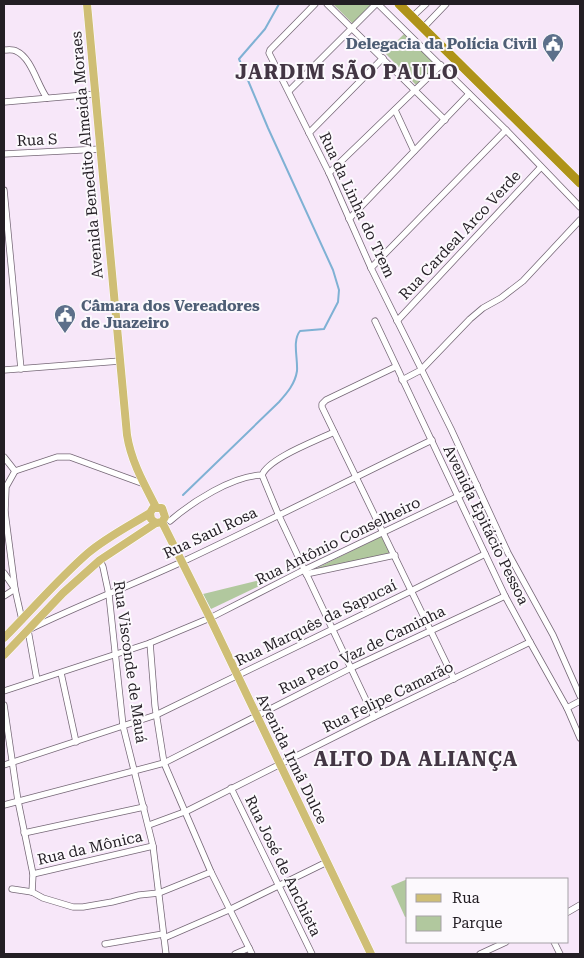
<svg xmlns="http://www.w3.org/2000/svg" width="584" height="958" viewBox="0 0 584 958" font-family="'Roboto Serif',serif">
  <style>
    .green { fill: #b1c89e }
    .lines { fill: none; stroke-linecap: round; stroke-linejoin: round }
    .stream { stroke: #7fb1d4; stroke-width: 2 }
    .minor-casing { stroke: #766877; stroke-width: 7 }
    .major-casing { stroke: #fff; stroke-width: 9 }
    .highway-casing { stroke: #fff; stroke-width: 10 }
    .minor { stroke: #fff; stroke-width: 5.5 }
    .major { stroke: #cfbe75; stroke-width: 8 }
    .highway { stroke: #af9319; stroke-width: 9 }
    .labels { text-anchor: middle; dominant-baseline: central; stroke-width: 4; stroke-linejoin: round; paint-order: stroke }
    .service-label { font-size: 15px; font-weight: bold; fill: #4e5e75; stroke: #fcf9fd; text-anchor: end }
    .street-label { font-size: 15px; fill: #231e24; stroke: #fcf9fd }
    .district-label { font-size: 20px; font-weight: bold; letter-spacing: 1px; fill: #433644; stroke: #fcf9fd }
  </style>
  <rect width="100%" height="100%" fill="#f7e7f9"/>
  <g class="green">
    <path d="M333,4h40l-20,20z"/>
    <path d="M404,34l34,32 -21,20 -32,-33z"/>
    <path d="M382,536l10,19 -83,17z"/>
    <path d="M284,574l-73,35 -8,-15z"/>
    <path d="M410,878l1,1h-3v37l-3,1 -14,-31z"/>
  </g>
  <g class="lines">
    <path class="stream" d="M183,495l96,-93c8,-9 16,-18 18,-31 1,-13 -5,-30 3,-40l24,-2 14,-27 1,-12 -6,-20 -65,-142 -29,-69 26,-30 14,-25"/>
    <g class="minor-casing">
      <g id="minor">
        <path d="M315,4l-45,46 -1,3 60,120 42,95 80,161 57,124 45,82 27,61"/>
        <path d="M327,4l118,116"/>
        <path d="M378,4l128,126 74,77"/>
        <path d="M412,17l14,-13"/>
        <path d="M423,28l23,-24"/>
        <path d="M4,50c3,0 9,-1 12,1 16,7 21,34 31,47"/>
        <path d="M289,91l87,-87"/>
        <path d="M4,102l92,-8"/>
        <path d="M395,110l19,41"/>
        <path d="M309,133l74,-75"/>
        <path d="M4,154l97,-5"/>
        <path d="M329,173l112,-108"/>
        <path d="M4,190l17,179"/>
        <path d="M349,219l120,-125"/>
        <path d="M371,268l135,-138"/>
        <path d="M375,321l130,275 25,46 37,66 13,30"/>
        <path d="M397,321l144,-154"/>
        <path d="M395,367l-69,33 -4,4v3l132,272"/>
        <path d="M4,370l116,-9"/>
        <path d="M402,380l19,-10 49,-51 13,-11 18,-10 22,-17 57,-61"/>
        <path d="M4,457l11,14 42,-14h13l74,27"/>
        <path d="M262,475l17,41 95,201"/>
        <path d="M4,512h1l10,77 -11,7"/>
        <path d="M5,512l1,-25 9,-16"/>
        <path d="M170,521c22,-19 62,-45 92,-46 7,-17 54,-34 72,-43"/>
        <path d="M100,560l3,7 6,28 14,131 30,120 13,108"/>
        <path d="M4,573l11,16 7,31"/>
        <path d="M306,574l89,-19"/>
        <path d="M150,643l5,63 9,57 47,109 41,82"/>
        <path d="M61,673l15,69"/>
        <path d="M37,680l-9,-50c51,-25 104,-45 156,-69 83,-39 165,-81 248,-121"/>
        <path d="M4,691l146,-48 60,-25 90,-46 159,-76 18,-11"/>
        <path d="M4,705l14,96 15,73 -1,18"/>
        <path d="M567,708l13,-7"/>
        <path d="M4,765l152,-50 255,-124 74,-37"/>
        <path d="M231,788l81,166"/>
        <path d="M4,805l160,-42 187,-95 154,-72"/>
        <path d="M149,825l38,-14 187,-94 156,-75"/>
        <path d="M24,833l120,-26"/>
        <path d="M33,874l120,-28"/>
        <path d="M12,889l20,3 11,6 30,9h10l29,-5 27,-7 20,-2 52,-21"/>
        <path d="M568,912l12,-7"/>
        <path d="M164,938l67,-29 96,-47"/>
        <path d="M554,942l6,12"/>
        <path d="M105,944l58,-10"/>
        <path d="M235,954l14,-6"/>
        <path d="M480,954l26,-12"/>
      </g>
    </g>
    <g class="major-casing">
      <g id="major">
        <path d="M87,4l40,431c4,26 17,49 29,72"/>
        <path d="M162,522l48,96 161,336"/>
        <path d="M4,638c28,-28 54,-59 84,-85 19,-16 41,-27 62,-40l3,-5h9l3,9 -3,5 -6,1 -5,-4 -1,-6"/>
        <path d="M4,655l59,-62 37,-33 56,-37"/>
      </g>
    </g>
    <g class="highway-casing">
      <path id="highway" d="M399,4l181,179"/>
    </g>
    <use href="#minor" class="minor"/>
    <use href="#major" class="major"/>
    <use href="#highway" class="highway"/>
  </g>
  <defs>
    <g id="civic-pin" transform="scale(1.125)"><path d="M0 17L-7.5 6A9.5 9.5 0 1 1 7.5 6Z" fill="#5c6f8a" stroke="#fcf9fd"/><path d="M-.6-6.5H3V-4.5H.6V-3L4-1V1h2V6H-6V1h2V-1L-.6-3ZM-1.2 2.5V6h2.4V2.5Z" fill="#fff"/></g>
  </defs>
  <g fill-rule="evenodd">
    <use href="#civic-pin" x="553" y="44"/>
    <use href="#civic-pin" x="65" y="315"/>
  </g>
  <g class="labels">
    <g class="service-label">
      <text x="537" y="44">Delegacia da Polícia Civil</text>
      <text x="81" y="306" text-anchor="start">Câmara dos Vereadores<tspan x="81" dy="17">de Juazeiro</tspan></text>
    </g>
    <g class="street-label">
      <text transform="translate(37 140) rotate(-3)">Rua S</text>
      <text transform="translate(87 155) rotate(-95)">Avenida Benedito Almeida Moraes</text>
      <text transform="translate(357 205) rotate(65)">Rua da Linha do Trem</text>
      <text transform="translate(460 235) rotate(-47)">Rua Cardeal Arco Verde</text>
      <text transform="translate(486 525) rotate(64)">Avenida Epitácio Pessoa</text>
      <text transform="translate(210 533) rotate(-25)">Rua Saul Rosa</text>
      <text transform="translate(338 541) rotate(-26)">Rua Antônio Conselheiro</text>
      <text transform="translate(316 623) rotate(-26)">Rua Marquês da Sapucaí</text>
      <text transform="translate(362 650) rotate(-26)">Rua Pero Vaz de Caminha</text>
      <text transform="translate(130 662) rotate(82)">Rua Visconde de Mauá</text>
      <text transform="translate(388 697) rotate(-26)">Rua Felipe Camarão</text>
      <text transform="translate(292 759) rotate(64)">Avenida Irmã Dulce</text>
      <text transform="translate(90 848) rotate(-13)">Rua da Mônica</text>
      <text transform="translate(283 866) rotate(64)">Rua José de Anchieta</text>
    </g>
    <g class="district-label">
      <text x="347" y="72">JARDIM SÃO PAULO</text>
      <text x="416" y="759">ALTO DA ALIANÇA</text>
    </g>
  </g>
  <rect width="584" height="958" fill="none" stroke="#231e24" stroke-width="10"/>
  <rect x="406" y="878" width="162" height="65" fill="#fcf9fd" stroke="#a5a1a6"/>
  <rect x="416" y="894" width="25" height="8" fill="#cfbe75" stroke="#a5a1a6"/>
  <text x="452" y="903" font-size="15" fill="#231e24">Rua</text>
  <rect x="416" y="916" width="25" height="15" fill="#b1c89e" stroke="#a5a1a6"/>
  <text x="452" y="928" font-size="15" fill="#231e24">Parque</text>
</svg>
